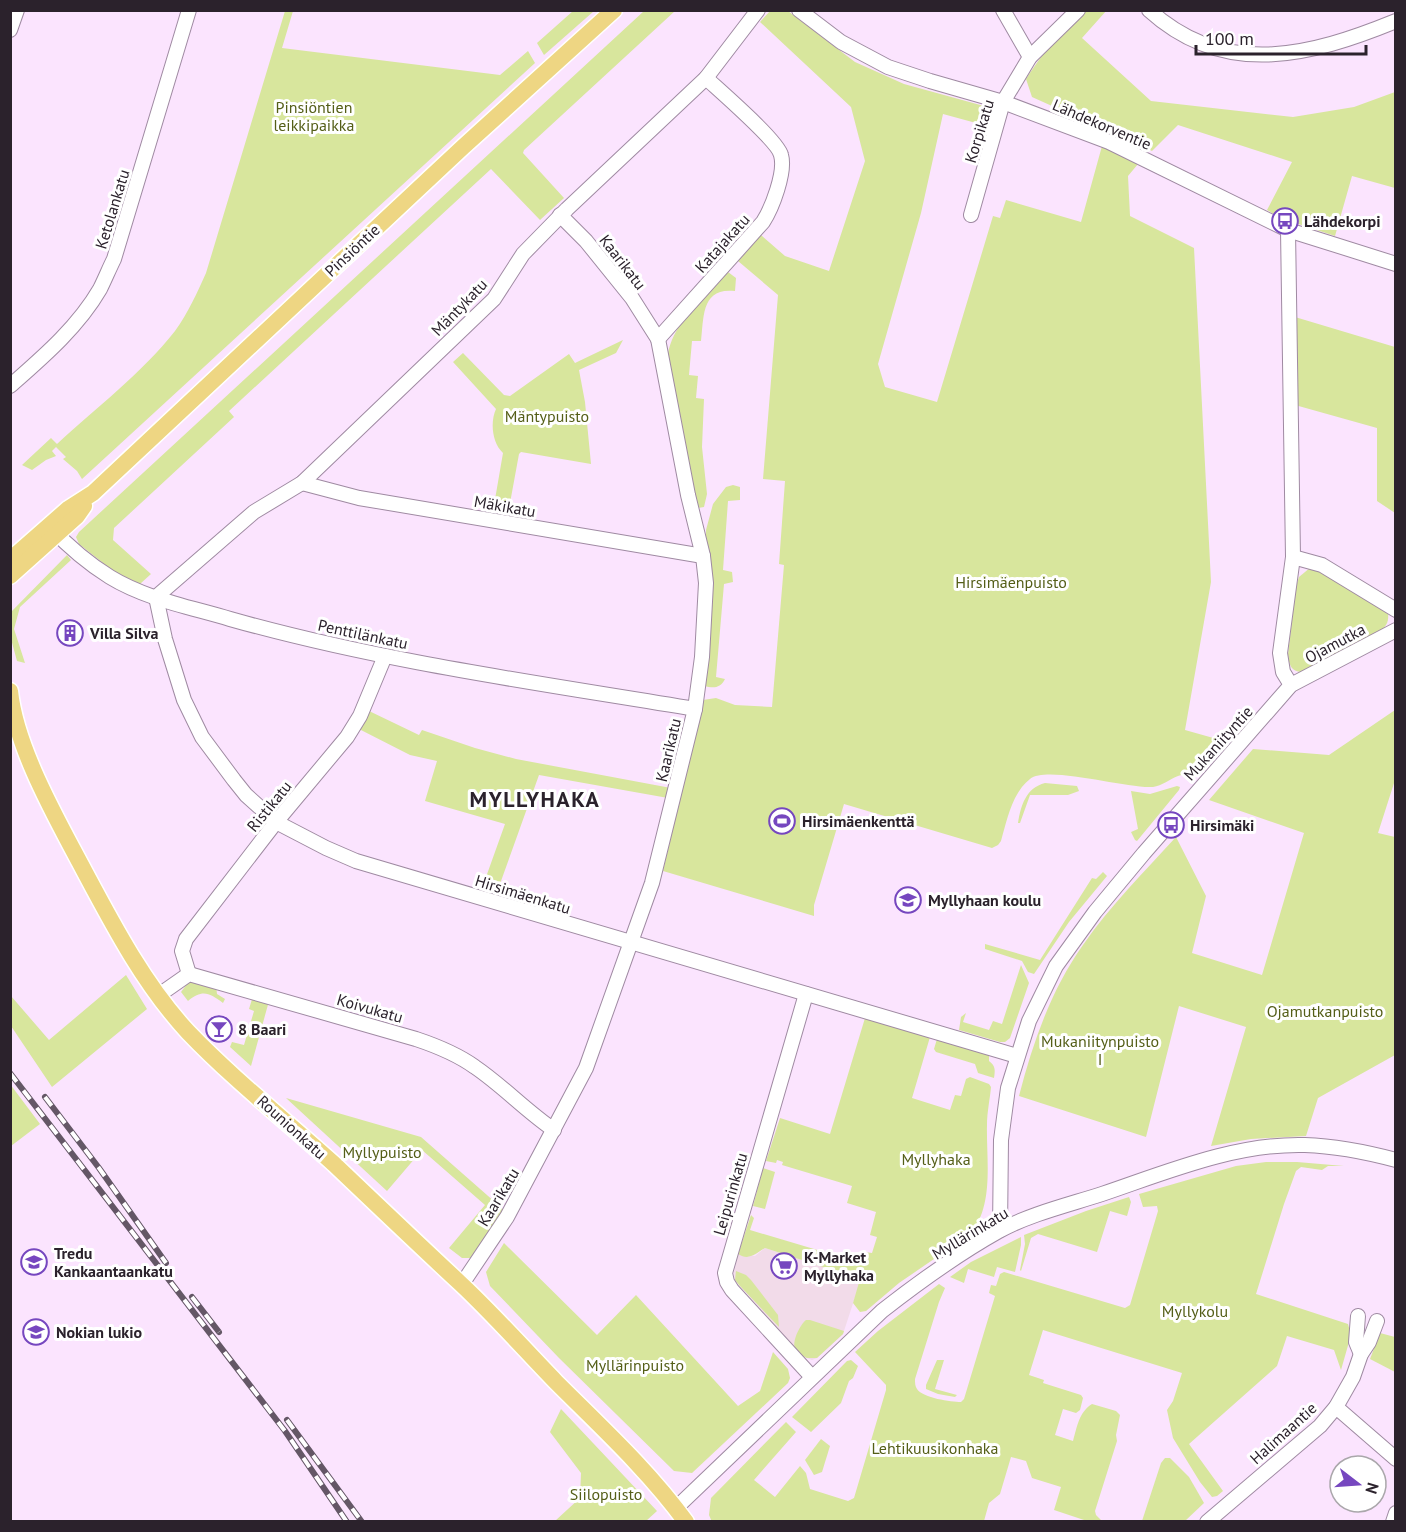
<svg xmlns="http://www.w3.org/2000/svg" width="1406" height="1532" viewBox="0 0 1406 1532" font-family="'PT Sans',sans-serif">
  <style>
    .commercial { fill: #f2dbe9 }
    .green { fill: #d8e69d }
    .lines { fill: none; stroke-linecap: round; stroke-linejoin: round }
    .minor-casing { stroke: #9f8aa2; stroke-width: 16 }
    .major-casing { stroke: #fff; stroke-width: 19 }
    .minor { stroke: #fff; stroke-width: 14 }
    .major { stroke: #eed683; stroke-width: 16 }
    .rail-casing { stroke: #645766; stroke-width: 6 }
    .rail { stroke: #fff; stroke-width: 4; stroke-dasharray: 11; stroke-linecap: butt }
    .labels { text-anchor: middle; dominant-baseline: central; stroke-width: 6; stroke-linejoin: round; paint-order: stroke }
    .park-label { font-size: 16px; fill: #545e17; stroke: #fff }
    .street-label { font-size: 16px; fill: #2b222c; stroke: #fff }
    .poi-label { font-size: 16px; font-weight: bold; fill: #2b222c; stroke: #fff; text-anchor: start }
    .district-label { font-size: 22px; font-weight: bold; letter-spacing: 1.5px; fill: #2b222c; stroke: #fff }
  </style>
  <rect width="100%" height="100%" fill="#fbe4fe"/>
  <path class="commercial" d="M765,1248l96,31 -18,55 -26,24 -5,2 -10,-4 -67,-76 -1,-8 4,-18 17,2z"/>
  <g class="green">
    <path d="M1107,10l-25,28 69,63 142,16 61,-10 41,-15v96l-43,-12 -17,60 -55,-18 -13,-8 25,-48 -114,-37 -26,26 -120,-54 -6,-18c11,-17 42,-62 61,-68 5,-2 14,0 20,-1z"/>
    <path d="M285,11h8l-11,37 218,27 28,-24 7,12 -453,416 -5,-8 -14,-12 3,-2 -10,-10 -4,4 4,5 -10,4 -14,10 -10,-5 29,-27 6,6c39,-36 85,-71 118,-113 13,-18 22,-38 31,-58z"/>
    <path d="M573,11h21l-50,44 -7,-12z"/>
    <path d="M644,11h31l-151,139 -1,3 41,45 -24,22 -49,-51 -262,242 5,6 -120,111 -1,12 38,34 -11,10 -27,-13 -34,-27 -3,-7 3,-5z"/>
    <path d="M770,11h18l67,51 49,22 80,22 4,5 -1,15 -44,-12 -22,99 -43,151 7,23 52,15 56,-186 7,2 6,-18 75,22 21,-76 36,18 -10,12 2,40 64,32 17,334 -26,148 39,11c-7,8 -23,29 -32,32 -4,2 -10,1 -14,3 -8,3 -16,10 -25,11 -27,2 -105,-22 -123,-8 -18,14 -23,41 -29,62l-3,4 -6,3 -148,-44 -30,101v11l-151,-45 40,-171 13,-2 19,7 37,2 12,-142 -5,-1 6,-83 -22,-2 15,-184 -40,-34 23,-26 24,21 44,15 36,-110 -14,-54 -91,-85z"/>
    <path d="M728,272l8,6 -1,13c-34,-4 -31,26 -34,50h-9l-3,34 9,1 -2,22 8,1 -2,48 5,47 -3,13 -6,1 -31,-148c3,-29 22,-47 41,-68 6,-6 12,-15 20,-20z"/>
    <path d="M1295,317l100,30v166l-18,-12v-73l-82,-23z"/>
    <path d="M623,340l-7,13 -37,17 6,32 6,62 -70,-12 -2,2 -11,60 -15,-3 10,-58c-11,-10 -13,-31 -7,-44l-43,-47 10,-9 41,42 6,1 59,-42 6,9z"/>
    <path d="M733,485l7,2v13l-12,1 -5,69 9,2 1,10 -9,2 -8,93 9,2c-5,10 -12,9 -21,7l2,-156 7,-26 13,-17z"/>
    <path d="M67,555l4,5 -51,47 -6,22 11,34 -8,-2 -6,-22 1,-28z"/>
    <path d="M1311,567l7,2 70,43c1,9 -1,13 -7,19l-78,41c-12,0 -14,-7 -15,-18l8,-68 3,-9z"/>
    <path d="M367,710l52,25 3,-5 53,18 41,11 155,29 -3,10 -129,-23 -43,120 -15,-4 24,-67 -80,-23 12,-40 -27,-6 -53,-27z"/>
    <path d="M1395,710v70l-17,53 17,4v218l-77,43 -12,38 -55,3 -40,7 35,-119 -67,-21 -33,131 -127,-41c14,-54 32,-106 64,-151 27,-39 61,-73 93,-108l30,59 -14,57 70,22 42,-142 -95,-33 44,-51 76,6z"/>
    <path d="M1045,783l32,3 2,5 -11,4h-38l-10,28h-2c3,-18 8,-35 27,-40z"/>
    <path d="M1177,786l3,1 -1,3 -42,51 -2,-1 -4,-8 7,-3 -7,-38 19,3z"/>
    <path d="M1103,872l4,4 -38,46 -35,52 -6,-2 -6,-11 -37,-12v-5l55,16 52,-82 4,1z"/>
    <path d="M1021,965l8,18 -19,55 -5,4h-5l-41,-12 2,-13 5,-4 -3,9 26,8 4,-9 9,3z"/>
    <path d="M126,975l21,34 -95,78 -41,-61v-30l38,44z"/>
    <path d="M192,982l24,3 1,9 8,5 -2,4c-14,-10 -20,-14 -35,-2l-7,-9 6,-8z"/>
    <path d="M253,996l16,5 -18,65 -21,-19 2,-5 12,3 10,-34 -5,-2z"/>
    <path d="M865,1018l65,19 -18,61 38,12 5,-15 6,1 5,-17 4,-2 19,7 2,3c-1,12 -4,25 -4,38 -1,34 8,82 -18,110l-70,48 -33,28 -6,1 -7,-9 7,-24 -95,-31c-10,6 -16,13 -27,6l13,-39 3,3 -4,12 111,33 4,-11 7,1 5,-16 -7,-2 6,-23 -29,-9 5,-17 -70,-21 1,-3 -6,-2 -1,3 -10,-2 14,-43 50,16z"/>
    <path d="M937,1039l52,16v6c7,5 6,10 5,17l-16,-5 -3,-9 -39,-12 -2,-3z"/>
    <path d="M10,1084l30,40 -29,22h-1z"/>
    <path d="M286,1098l135,39 83,73 -30,48h-12l-13,-10 36,-43 -63,-55 -35,41z"/>
    <path d="M1266,1162h31l47,4h-16l-6,4 -21,-3 -5,4 -12,33 -28,90 92,30 3,11 -10,35 -7,-20 -47,-14 -10,30 -88,78 34,47 -6,5 -5,1 -12,-15 -27,-44 -6,-28 6,-9 9,-28 -139,-43 -14,45 15,5 -1,3 38,12 2,3 -3,12 -4,3 -13,-4 -8,26 18,6c4,-14 6,-29 19,-37l24,7 4,4 -4,20 1,6 -22,70 1,4 6,6h-15l-33,-11 7,-23 -29,-9 -6,-17 -15,-4 -11,37 -11,9 -5,18 -272,1 -3,-7 2,-17 75,-76 10,10 -42,48 21,17 25,-31 6,7 4,16 38,12 6,-3 32,-108v-5l-31,-33 23,-21 61,-47 6,4 -6,14 -24,77c0,4 0,7 2,10 6,9 34,13 44,13l3,-3 31,-103 -6,-3 2,-8 5,1 4,-12 4,-2 121,36 5,-3 28,-94 -1,-5 -14,1 -4,-13 97,-28z"/>
    <path d="M763,1168l12,4 -10,37 -12,-3z"/>
    <path d="M1129,1197l2,5 -4,14 -17,-5 -13,41 -59,-18 -7,4 -10,33 -1,-1 5,-26 -1,-9 62,-24z"/>
    <path d="M1021,1237v8l-6,27 -18,-5 -3,10 -26,-8 -4,14 -14,-6 21,-15z"/>
    <path d="M504,1243l93,92 39,-40 102,111 22,-15 13,-39 15,17 2,9 -2,5 -96,90 -18,-2 -115,-113 -69,-72 -4,-14z"/>
    <path d="M736,1271l10,4 5,5 27,35 1,12 -40,-42 -4,-5z"/>
    <path d="M806,1320h4l34,11 -1,3 -26,24h-10c-4,-2 -10,-5 -12,-10 -3,-7 5,-23 11,-28z"/>
    <path d="M1380,1333l15,4v35l-25,-13z"/>
    <path d="M851,1360l7,6 -5,12 -4,3 -8,22 -30,29 -19,-15 55,-56z"/>
    <path d="M937,1360h7l-9,29 22,6 -2,2 -17,-3 -12,-5v-4z"/>
    <path d="M561,1409l96,102 -11,10h-91l25,-23 1,-25 -31,-41z"/>
    <path d="M821,1439l9,7 -8,26 -8,3 -9,-15z"/>
    <path d="M1165,1458h5l19,19 15,26 -19,18h-43l19,-58z"/>
  </g>
  <g class="lines">
    <g class="minor-casing">
      <g id="minor">
        <path d="M799,10l42,32 47,25 42,14 73,21 106,40 179,88 108,34"/>
        <path d="M1003,10l27,47"/>
        <path d="M1149,10c76,69 161,46 247,11"/>
        <path d="M10,30l7,-20"/>
        <path d="M971,215l32,-113 27,-45 48,-47"/>
        <path d="M1288,230l5,327 -13,96 3,19 8,13"/>
        <path d="M658,339l105,-117c9,-14 23,-50 18,-67 -3,-14 -61,-64 -75,-77"/>
        <path d="M10,386c33,-29 68,-59 90,-97 5,-10 9,-20 14,-30l75,-249"/>
        <path d="M302,483l57,15 344,58"/>
        <path d="M50,527c17,18 39,37 60,50 36,22 80,30 120,42 152,43 309,64 465,90"/>
        <path d="M1293,557l29,8 74,45"/>
        <path d="M156,597l9,42 19,61 18,37 32,43 12,15 30,27 50,26 30,13 661,195"/>
        <path d="M156,597l98,-85 48,-29 192,-184 29,-45 44,-45 139,-131 52,-68"/>
        <path d="M189,974l-7,-23 4,-12 90,-117 71,-85 13,-21 25,-60"/>
        <path d="M806,994l-81,279 2,9 5,8 80,87"/>
        <path d="M159,995l30,-21 227,65c21,7 41,15 59,28 28,19 51,44 79,63"/>
        <path d="M1000,1230l1,-90 7,-52 21,-67 27,-55 39,-54 49,-59 147,-168 105,-55"/>
        <path d="M462,1284l45,-67 79,-149 66,-185 43,-174 7,-52 4,-74 -3,-27 -15,-61 -30,-156 -26,-41 -46,-57 -26,-26"/>
        <path d="M1358,1316l-2,26 5,12"/>
        <path d="M1336,1407l60,52"/>
        <path d="M676,1508l206,-197c37,-29 76,-57 117,-80 31,-17 69,-26 103,-37 65,-22 134,-51 203,-49 31,1 61,7 91,15"/>
        <path d="M1207,1522l113,-96 16,-19 17,-30 8,-23 8,-12 8,-21"/>
        <path d="M1393,1522l3,-9"/>
      </g>
    </g>
    <g class="major-casing">
      <g id="major">
        <path d="M10,560l58,-51 25,-16 370,-346 151,-137"/>
        <path d="M10,576l67,-60 7,-10"/>
        <path d="M10,691c5,50 38,112 62,157 34,63 67,131 116,184 45,47 97,88 146,132 42,40 84,80 127,120 33,31 63,65 95,98 45,45 92,88 130,140"/>
      </g>
    </g>
    <use href="#minor" class="minor"/>
    <use href="#major" class="major"/>
    <g class="rail-casing">
      <g id="rail">
        <path d="M10,1073l275,358 62,91"/>
        <path d="M45,1097l54,71 67,95"/>
        <path d="M192,1297l27,35"/>
        <path d="M287,1420l75,102"/>
      </g>
    </g>
    <use href="#rail" class="rail"/>
  </g>
  <defs>
    <g id="bus-ring" transform="scale(1.35)"><circle r="9.5" fill="#fff" stroke="#7647bf" stroke-width="1.5"/><path d="M-5-6H5V4H4V6H2V4H-2V6H-4V4H-5ZM-3.5-4V0h7V-4ZM-3.5 1.2v1.5H-2V1.2ZM2 1.2v1.5H3.5V1.2Z" fill="#7647bf"/></g>
    <g id="building-ring" transform="scale(1.35)"><circle r="9.5" fill="#fff" stroke="#7647bf" stroke-width="1.5"/><path d="M-4-6H4V6H1V3H-1V6H-4ZM-2.5-4.3h1.7v1.8h-1.7ZM.8-4.3h1.7v1.8H.8ZM-2.5-1h1.7V.8h-1.7ZM.8-1h1.7V.8H.8Z" fill="#7647bf"/></g>
    <g id="stadium-ring" transform="scale(1.35)"><circle r="9.5" fill="#fff" stroke="#7647bf" stroke-width="1.5"/><path d="M0-5a6.5 5 0 1 0 0 10a6.5 5 0 1 0 0-10ZM-3.5-1.8h7v3.6h-7Z" fill="#7647bf"/></g>
    <g id="school-ring" transform="scale(1.35)"><circle r="9.5" fill="#fff" stroke="#7647bf" stroke-width="1.5"/><path d="M0-5L7-2L0 1L-7-2ZM-4 1L0 2.5L4 1V4Q0 6-4 4Z" fill="#7647bf"/></g>
    <g id="bar-ring" transform="scale(1.35)"><circle r="9.5" fill="#fff" stroke="#7647bf" stroke-width="1.5"/><path d="M-6-5H6L.8 .8V4.5H3.5V6h-7V4.5H-.8V.8Z" fill="#7647bf"/></g>
    <g id="supermarket-ring" transform="scale(1.35)"><circle r="9.5" fill="#fff" stroke="#7647bf" stroke-width="1.5"/><path d="M-6-5.5h2.5l.6 2H6L4.5 2H-2.5L-4.4-4H-6ZM-1.5 3.2a1.3 1.3 0 1 0 .1 0ZM3 3.2a1.3 1.3 0 1 0 .1 0Z" fill="#7647bf"/></g>
  </defs>
  <g fill-rule="evenodd">
    <use href="#bus-ring" x="1285" y="221"/>
    <use href="#building-ring" x="70" y="633"/>
    <use href="#stadium-ring" x="782" y="821"/>
    <use href="#bus-ring" x="1171" y="825"/>
    <use href="#school-ring" x="908" y="900"/>
    <use href="#bar-ring" x="219" y="1029"/>
    <use href="#school-ring" x="34" y="1262"/>
    <use href="#supermarket-ring" x="784" y="1266"/>
    <use href="#school-ring" x="36" y="1332"/>
  </g>
  <g class="labels">
    <g class="park-label">
      <text x="314" y="107">Pinsiöntien<tspan x="314" dy="18">leikkipaikka</tspan></text>
      <text x="547" y="416">Mäntypuisto</text>
      <text x="1011" y="582">Hirsimäenpuisto</text>
      <text x="1325" y="1011">Ojamutkanpuisto</text>
      <text x="1100" y="1041">Mukaniitynpuisto<tspan x="1100" dy="18">I</tspan></text>
      <text x="382" y="1152">Myllypuisto</text>
      <text x="936" y="1159">Myllyhaka</text>
      <text x="1195" y="1311">Myllykolu</text>
      <text x="635" y="1365">Myllärinpuisto</text>
      <text x="935" y="1448">Lehtikuusikonhaka</text>
      <text x="606" y="1494">Siilopuisto</text>
    </g>
    <g class="street-label">
      <text transform="translate(1102 124) rotate(23)">Lähdekorventie</text>
      <text transform="translate(979 131) rotate(-73)">Korpikatu</text>
      <text transform="translate(112 209) rotate(-73)">Ketolankatu</text>
      <text transform="translate(722 243) rotate(-48)">Katajakatu</text>
      <text transform="translate(352 250) rotate(-43)">Pinsiöntie</text>
      <text transform="translate(623 262) rotate(52)">Kaarikatu</text>
      <text transform="translate(459 307) rotate(-46)">Mäntykatu</text>
      <text transform="translate(505 506) rotate(10)">Mäkikatu</text>
      <text transform="translate(363 634) rotate(12)">Penttilänkatu</text>
      <text transform="translate(1335 643) rotate(-28)">Ojamutka</text>
      <text transform="translate(1218 743) rotate(-48)">Mukaniityntie</text>
      <text transform="translate(668 750) rotate(-77)">Kaarikatu</text>
      <text transform="translate(269 806) rotate(-51)">Ristikatu</text>
      <text transform="translate(523 894) rotate(17)">Hirsimäenkatu</text>
      <text transform="translate(370 1008) rotate(16)">Koivukatu</text>
      <text transform="translate(292 1127) rotate(42)">Rounionkatu</text>
      <text transform="translate(730 1194) rotate(-74)">Leipurinkatu</text>
      <text transform="translate(498 1197) rotate(-59)">Kaarikatu</text>
      <text transform="translate(970 1233) rotate(-31)">Myllärinkatu</text>
      <text transform="translate(1283 1433) rotate(-42)">Halimaantie</text>
    </g>
    <g class="poi-label">
      <text x="1304" y="221">Lähdekorpi</text>
      <text x="90" y="633">Villa Silva</text>
      <text x="802" y="821">Hirsimäenkenttä</text>
      <text x="1190" y="825">Hirsimäki</text>
      <text x="928" y="900">Myllyhaan koulu</text>
      <text x="238" y="1029">8 Baari</text>
      <text x="54" y="1253">Tredu<tspan x="54" dy="18">Kankaantaankatu</tspan></text>
      <text x="804" y="1257">K-Market<tspan x="804" dy="18">Myllyhaka</tspan></text>
      <text x="56" y="1332">Nokian lukio</text>
    </g>
    <g class="district-label">
      <text x="535" y="799">MYLLYHAKA</text>
    </g>
  </g>
  <rect width="1406" height="1532" fill="none" stroke="#2b222c" stroke-width="24"/>
  <g transform="translate(1358 1484) rotate(107)"><circle r="28" fill="#ffffff" stroke="#aaa7ab" stroke-width="1.5"/>
  <path d="M0-4.5L10 22L0 15L-10 22Z" fill="#7647bf"/>
  <text y="-9" font-size="16" font-weight="bold" text-anchor="middle" fill="#2b222c">N</text>
  </g>
  <path d="M1196 45v9h170v-9" fill="none" stroke="#2b222c" stroke-width="3"/>
  <text x="1205" y="45" font-size="18" fill="#2b222c" stroke="#ffffff" stroke-width="4.5" paint-order="stroke">100 m</text>
</svg>
